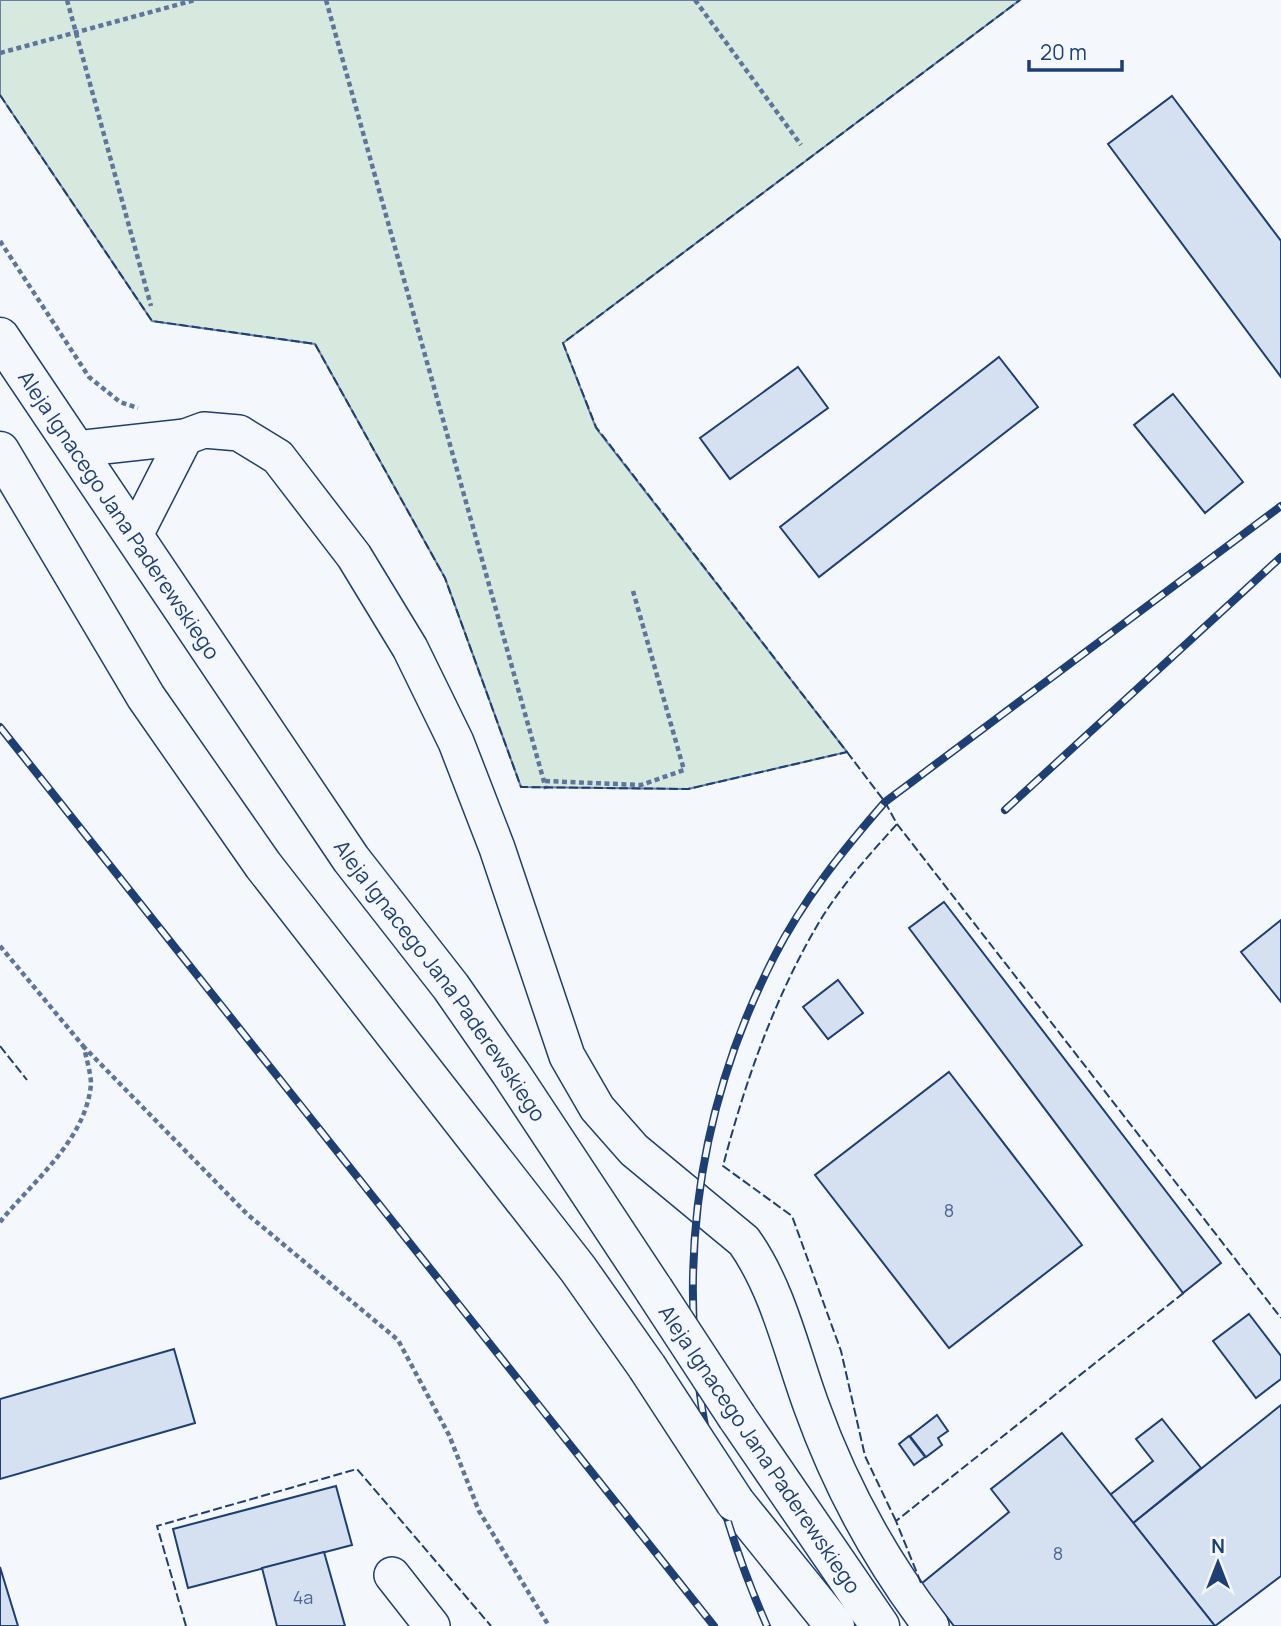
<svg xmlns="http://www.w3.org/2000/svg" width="1281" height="1626" viewBox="0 0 1281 1626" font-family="Manrope,sans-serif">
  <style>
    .green { fill: #d7e8df; stroke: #687fa3; stroke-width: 2 }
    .building { fill: #d5e0f0; stroke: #1d3f73; stroke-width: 2 }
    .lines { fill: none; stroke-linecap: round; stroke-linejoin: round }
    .minor-casing { stroke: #1d3f73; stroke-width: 38 }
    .major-casing { stroke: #1d3f73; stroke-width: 41 }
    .path { stroke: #5e769c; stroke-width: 4.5; stroke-dasharray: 5 3.5; stroke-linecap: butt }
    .minor { stroke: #f4f7fb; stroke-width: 35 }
    .major { stroke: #f4f7fb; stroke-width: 38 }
    .rail-casing { stroke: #1d3f73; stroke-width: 8 }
    .rail { stroke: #f4f7fb; stroke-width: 5; stroke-dasharray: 16; stroke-linecap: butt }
    .major-bridge-casing { stroke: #1d3f73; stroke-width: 41; stroke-linecap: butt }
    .major-bridge { stroke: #f4f7fb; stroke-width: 38 }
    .fence { stroke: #1d3f73; stroke-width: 2; stroke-dasharray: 9 3.5; stroke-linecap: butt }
    .labels { text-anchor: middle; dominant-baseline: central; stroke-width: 5; stroke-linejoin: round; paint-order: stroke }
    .number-label { font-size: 18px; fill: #4b6792 }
    .street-label { font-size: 21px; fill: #1d3f73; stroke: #f4f7fb }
  </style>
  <rect width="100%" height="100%" fill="#f4f7fb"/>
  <path class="green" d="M0,0h1020l-457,343 33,85 251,324 -159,37 -167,-2 -76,-209 -130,-234 -163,-23 -152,-226z"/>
  <g class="building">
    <path d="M1172,96l109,145v136l-173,-233z"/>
    <path d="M999,357l39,50 -219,170 -39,-50z"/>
    <path d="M798,367l30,41 -98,71 -30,-41z"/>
    <path d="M1173,394l70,88 -38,31 -71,-88z"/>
    <path d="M944,902l277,361 -38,30 -274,-365z"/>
    <path d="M1281,920v82l-40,-50z"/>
    <path d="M838,980l25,33 -35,26 -25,-32z"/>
    <path d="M949,1072l133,173 -133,103 -134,-173z"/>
    <path d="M1249,1314l32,42v23l-25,19 -43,-57z"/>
    <path d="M174,1349l21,74 -195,56v-80z"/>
    <path d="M1281,1405v171l-66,50 -82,-103z"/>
    <path d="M937,1415l11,16 -10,7 4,7 -16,12 -16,-21z"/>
    <path d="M1162,1419l39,49 -68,55 -23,-28 43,-34 -17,-22z"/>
    <path d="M1062,1433l153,193h-261l-33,-42 88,-72 -18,-23z"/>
    <path d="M909,1436l16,21 -11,8 -15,-21z"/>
    <path d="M336,1486l16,59 -164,43 -15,-59z"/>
    <path d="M324,1552l21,74h-68l-15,-58z"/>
    <path d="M0,1567l18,59h-18z"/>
  </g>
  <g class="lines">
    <g class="minor-casing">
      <g id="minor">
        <path d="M76,449l109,-12 19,-7 35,3 39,24 76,99 56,92 46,94 41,106 70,208 30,52 37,42 110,91c34,48 47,109 67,164 29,81 68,153 120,221"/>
        <path d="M134,537l51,-100"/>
        <path d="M392,1575l40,51"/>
      </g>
    </g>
    <g class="major-casing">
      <g id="major">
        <path id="s1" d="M0,337l351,522 100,128 59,85 144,218"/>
        <path d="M0,451l146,246 117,168 315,404 69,98"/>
        <path d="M737,1417l143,209"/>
        <path d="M735,1502l100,124"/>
      </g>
    </g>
    <g class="path">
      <path d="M67,0l84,306"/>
      <path d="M326,0l220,789"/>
      <path d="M695,0l106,145"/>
      <path d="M0,53l195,-53"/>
      <path d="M0,241l89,136 31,25 18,6"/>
      <path d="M545,781l96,4 43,-15 -51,-179"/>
      <path d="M0,946l84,101"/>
      <path d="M0,1222c33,-41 86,-82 91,-138 0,-11 -5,-26 -7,-37l163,167 151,126 51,95 30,76 70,115"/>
    </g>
    <use href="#minor" class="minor"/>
    <use href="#major" class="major"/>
    <g class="rail-casing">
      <g id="rail">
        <path d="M0,727l714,899"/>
        <path d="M1005,810l276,-253"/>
        <path d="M767,1626c-97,-219 -103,-454 7,-669 29,-57 69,-107 111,-155l396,-296"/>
      </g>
    </g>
    <use href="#rail" class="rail"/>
    <g class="major-bridge-casing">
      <g id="major-bridge">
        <path d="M654,1290l83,127"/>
        <path d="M647,1367l88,135"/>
      </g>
    </g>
    <use href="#major-bridge" class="major-bridge"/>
    <g class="fence">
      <path d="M0,95l152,226 163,23 130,234 76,209 167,2 159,-37 -251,-325 -33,-84 457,-343"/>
      <path d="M847,752l38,50 12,22 384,494"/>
      <path d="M0,1046l27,34"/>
      <path d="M896,1521l-31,-65 -24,-105 -49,-135 -69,-50c22,-84 51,-167 95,-242 22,-37 51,-69 79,-100"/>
      <path d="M921,1583l-25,-62 290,-230"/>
      <path d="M186,1626l-29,-100 200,-57 134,157"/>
    </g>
  </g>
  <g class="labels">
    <g class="number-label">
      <text x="949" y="1210">8</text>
      <text x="1058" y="1553">8</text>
      <text x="303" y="1597">4a</text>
    </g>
    <g class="street-label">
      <text stroke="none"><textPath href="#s1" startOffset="214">Aleja Ignacego Jana Paderewskiego</textPath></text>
      <text stroke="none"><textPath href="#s1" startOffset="780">Aleja Ignacego Jana Paderewskiego</textPath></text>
      <text transform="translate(760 1449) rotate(56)">Aleja Ignacego Jana Paderewskiego</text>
    </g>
  </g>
  <g transform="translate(1218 1563)" stroke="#f4f7fb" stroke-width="5" paint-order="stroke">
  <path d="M0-5L12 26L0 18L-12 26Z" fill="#1d3f73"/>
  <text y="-10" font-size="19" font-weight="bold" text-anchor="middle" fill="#1d3f73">N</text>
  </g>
  <path d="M1029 60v10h93v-10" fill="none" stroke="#1d3f73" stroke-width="3.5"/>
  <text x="1040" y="60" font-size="21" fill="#1d3f73" stroke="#f4f7fb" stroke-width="5" paint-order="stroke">20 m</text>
</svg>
